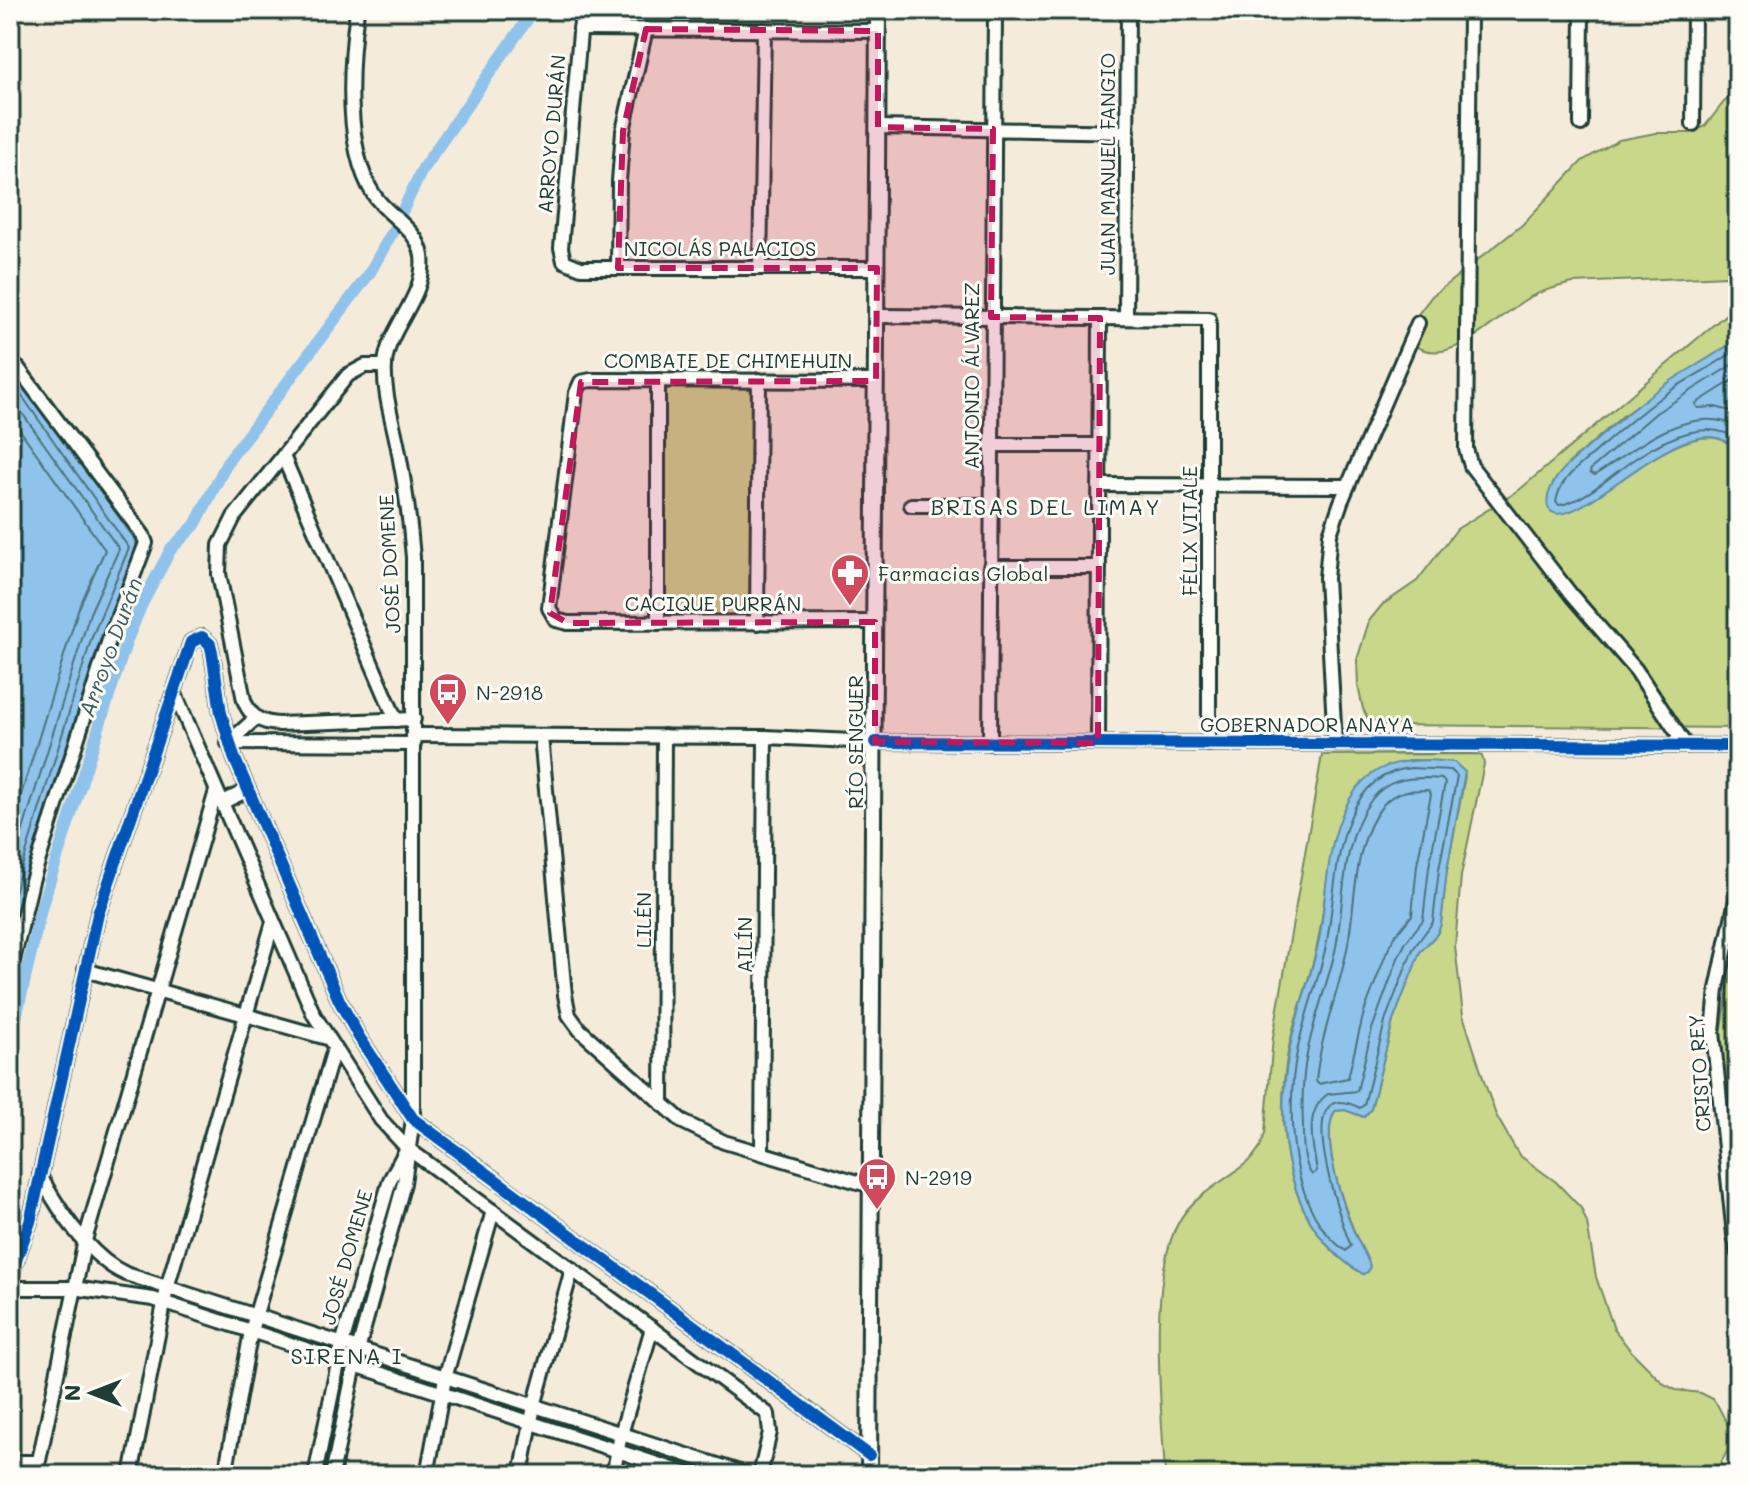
<svg xmlns="http://www.w3.org/2000/svg" width="1748" height="1485" viewBox="0 0 1748 1485" font-family="Mali,sans-serif">
  <style>
    .green { fill: #c9d78b; stroke: #748a60; stroke-width: 2; fill-rule: evenodd }
    .water { fill: #8fc3ec; stroke: #628da2; stroke-width: 2 }
    .lines { fill: none; stroke-linecap: round; stroke-linejoin: round }
    .shore { stroke: #4c737e; stroke-width: 2 }
    .canal { stroke: #8fc3ec; stroke-width: 12 }
    .minor-casing { stroke: #1f3d34; stroke-width: 18 }
    .major-casing { stroke: #1f3d34; stroke-width: 20 }
    .minor { stroke: #fdfcf7; stroke-width: 12 }
    .major { stroke: #fdfcf7; stroke-width: 14 }
    .cycleway-casing { stroke: #fdfcf7; stroke-width: 17 }
    .cycleway { stroke: #0057b8; stroke-width: 12 }
    .marked { fill: #c2185b; fill-opacity: 0.2; stroke: #c2185b; stroke-width: 6; stroke-dasharray: 16 10; stroke-linejoin: round }
    .labels { text-anchor: middle; dominant-baseline: central; stroke-width: 6; stroke-linejoin: round; paint-order: stroke }
    .street-label { font-size: 20px; fill: #1f3d34; stroke: #fdfcf7 }
    .poi-label { font-size: 20px; fill: #1f3d34; stroke: #fdfcf7; text-anchor: start }
    .neighbourhood-label { font-size: 22px; letter-spacing: 2px; fill: #1f3d34; stroke: #fdfcf7 }
    .water-label { font-size: 22px; font-style: italic; fill: #3b5e62; stroke: #fdfcf7 }
  </style>
  <rect width="100%" height="100%" fill="#f5ebda"/>
  <filter id="ink" filterUnits="userSpaceOnUse"><feTurbulence type="fractalNoise" baseFrequency=".0125" numOctaves="2"/><feDisplacementMap in="SourceGraphic" scale="16" xChannelSelector="R" yChannelSelector="G"/><feConvolveMatrix kernelMatrix="1 2 1 2 8 2 1 2 1" color-interpolation-filters="sRGB"/></filter>
  <g filter="url(#ink)">
    <g class="green">
      <path d="M1738,92v185l-11,-1 -154,7c-17,4 -33,8 -48,17 -29,18 -81,75 -116,41l3,-19 20,-26 90,-71 60,-64 37,-21 37,-7h36l13,-7 19,-24z"/>
      <path d="M1738,304v34l-22,17 -48,28 -44,32 -55,48 -16,21 15,28c13,-7 26,-14 39,-23 28,-18 103,-81 131,-35v274l-354,-3 -16,-6 -5,-10 -5,-23 -1,-26 12,-39 13,-16 35,-24 40,-52 61,-38z"/>
      <path d="M675,386l69,1 8,3 2,3 -2,218 -6,7h-75l-7,-6 1,-219 2,-4z"/>
      <path d="M1474,754l8,2 2,8 -23,112 -6,70 8,69 22,69 11,31 23,40 37,27 25,26 6,15 9,54 18,52 17,22 33,33 12,6 25,3 12,6 5,7 10,19 2,13 -2,12 -14,25h-549c-3,-66 -21,-212 21,-264 17,-21 46,-34 66,-53l8,-11 5,-14 8,-96 49,-282zM1411,760l32,1 22,15 -18,94 -6,54 -4,10 -17,18 -27,69 -22,88 -7,8 -19,-7 -10,1c-18,31 16,119 33,150l-5,13c-76,-43 -89,-143 -75,-222 7,-38 23,-73 30,-111 10,-49 8,-104 36,-147 7,-12 43,-26 57,-34z"/>
      <path d="M1738,933v278l-17,-178z"/>
    </g>
    <g class="water">
      <path d="M1738,338v116c-40,-65 -155,77 -186,58 -6,-3 -5,-11 -4,-16 6,-22 22,-33 38,-47 26,-22 51,-46 80,-65 24,-16 49,-28 72,-46z"/>
      <path d="M10,369l6,4 117,164c3,6 5,11 3,19 -9,27 -27,55 -36,84l-90,298z"/>
      <path d="M1427,760l27,2 11,10 -18,98 -6,54 -4,10 -17,18 -27,69 -22,88 -7,8 -19,-7 -10,1c-16,26 8,94 19,121 5,12 12,22 16,34l-2,6 -5,2c-76,-44 -89,-142 -74,-222 7,-38 22,-74 30,-112 9,-49 6,-110 38,-152 19,-24 42,-27 70,-28z"/>
    </g>
    <g class="lines">
      <g class="shore">
        <path d="M1738,348c-21,17 -46,28 -68,43 -28,19 -52,41 -77,63 -17,15 -33,25 -37,48l3,3c27,-3 57,-35 80,-49 26,-17 72,-40 99,-15"/>
        <path d="M1738,361l-82,52 -65,56 -1,4 5,2c39,-25 94,-74 143,-48"/>
        <path d="M1738,377l-43,27 3,4 17,-1 23,6"/>
        <path d="M10,379l119,169 -37,89 -82,269"/>
        <path d="M10,396l109,153 -29,64 -80,259"/>
        <path d="M10,416l95,134 -27,60 -68,221"/>
        <path d="M1411,768l40,2 6,6 -18,93 -6,53 -20,27 -27,69 -22,87 -4,3c-73,-38 -19,114 -9,138l-5,5c-56,-38 -61,-138 -49,-199 7,-36 21,-70 29,-106 12,-58 6,-171 85,-178z"/>
        <path d="M1427,778l15,1 3,4 -16,84 -6,53 -17,22 -8,16 -26,71 -15,62 -29,3c-25,17 -15,52 -11,77l-5,4c-9,-12 -9,-33 -9,-48 -1,-24 -1,-49 4,-73 7,-37 21,-71 29,-107 9,-48 5,-108 36,-148 15,-19 33,-21 55,-21z"/>
        <path d="M1428,790l3,4 -14,71 -5,50 -17,21 -9,18 -22,58 -16,66 -30,6 -2,-3c4,-44 21,-84 30,-127 11,-47 5,-110 37,-149 12,-15 28,-15 45,-15z"/>
      </g>
      <g class="canal">
        <path d="M400,216l23,-48 111,-158"/>
        <path d="M10,1044l32,-139 85,-265 15,-36 29,-55 24,-24 33,-64 141,-187 25,-45"/>
      </g>
      <g class="minor-casing">
        <g id="minor">
          <path d="M582,10l-21,238 3,13 17,7h296"/>
          <path d="M1470,10l-4,439 5,17 101,130 64,74 50,76"/>
          <path d="M580,29l298,2"/>
          <path d="M1581,124l1,-114"/>
          <path d="M1693,124l1,-114"/>
          <path d="M878,127l250,5"/>
          <path d="M618,268l1,-87 4,-50 23,-102"/>
          <path d="M760,268l4,-238"/>
          <path d="M877,316l332,3v425"/>
          <path d="M1126,318l2,-308"/>
          <path d="M10,364l8,4 125,167 3,8 -37,97 -77,241 -22,92"/>
          <path d="M385,366h-20l-17,9 -114,142 -14,28 -1,29 25,126c6,17 17,23 35,24l135,-5"/>
          <path d="M658,380v243"/>
          <path d="M990,445h109"/>
          <path d="M283,456l113,264"/>
          <path d="M1099,485l248,1"/>
          <path d="M911,505h79"/>
          <path d="M990,567h109"/>
          <path d="M875,622l-307,1 -12,-3 -7,-12 27,-215 5,-11 10,-2 285,1"/>
          <path d="M757,623l2,-243"/>
          <path d="M175,694l139,321 67,105 26,28 361,266 2,18 -10,43"/>
          <path d="M414,735l351,2 110,5 863,4"/>
          <path d="M541,736l24,259 4,20 11,15 103,92 41,20 147,44"/>
          <path d="M228,743l186,1"/>
          <path d="M228,743l28,-25"/>
          <path d="M990,743l5,-733"/>
          <path d="M1098,743l2,-425"/>
          <path d="M1335,744l-9,-166 4,-44 11,-32 77,-179"/>
          <path d="M221,803l27,-13"/>
          <path d="M1738,891l-21,98 -4,43 21,203 4,19"/>
          <path d="M85,970l242,68"/>
          <path d="M662,1104l2,-368"/>
          <path d="M762,1153l3,-416"/>
          <path d="M40,1176c19,34 49,82 86,98l623,201"/>
          <path d="M10,1277l20,-55 68,-308 93,-272 11,-5 8,7 2,8 9,61 13,44 105,243 20,37 54,82 456,336"/>
          <path d="M10,1288h63l80,11 538,176"/>
          <path d="M10,1462h28"/>
          <path d="M36,1475l49,-235 131,-449"/>
          <path d="M131,1475l36,-187 106,-366"/>
          <path d="M225,1475l26,-144 83,-282"/>
          <path d="M315,1475l27,-131 48,-164 17,-32"/>
          <path d="M332,1475l26,-125 46,-167 9,-64v-562c-3,-37 -8,-72 -15,-109 -5,-27 -15,-56 -13,-84 3,-38 42,-67 37,-108 -4,-28 -34,-39 -48,-61 -30,-46 -24,-132 -17,-185"/>
          <path d="M427,1475l18,-97 48,-167"/>
          <path d="M521,1475l13,-69 38,-137"/>
          <path d="M613,1475l8,-41 31,-106"/>
        </g>
      </g>
      <g class="major-casing">
        <path id="major" d="M869,1475l9,-1465"/>
      </g>
      <use href="#minor" class="minor"/>
      <use href="#major" class="major"/>
      <g class="cycleway-casing">
        <g id="cycleway">
          <path d="M875,742l863,4"/>
          <path d="M10,1277l20,-55 68,-308 93,-272 11,-5 8,7 2,8 9,61 13,44 105,243 20,37 54,82 456,336"/>
        </g>
      </g>
      <use href="#cycleway" class="cycleway"/>
    </g>
  </g>
  <path class="marked" d="M646,29l232,2v96l115,2 -2,188 109,1 -2,425 -223,-1v-120l-307,1 -18,-10 31,-231 295,-1 1,-113h-259l5,-137z"/>
  <defs>
    <g id="pharmacy-pin" transform="scale(2)"><path d="M0 17L-7.5 6A9.5 9.5 0 1 1 7.5 6Z" fill="#d1495b" stroke="#fdfcf7"/><path d="M-2-6h4v4h4v4h-4v4h-4v-4h-4v-4h4Z" fill="#fff"/></g>
    <g id="bus-pin" transform="scale(2)"><path d="M0 17L-7.5 6A9.5 9.5 0 1 1 7.5 6Z" fill="#d1495b" stroke="#fdfcf7"/><path d="M-5-6H5V4H4V6H2V4H-2V6H-4V4H-5ZM-3.5-4V0h7V-4ZM-3.5 1.2v1.5H-2V1.2ZM2 1.2v1.5H3.5V1.2Z" fill="#fff"/></g>
  </defs>
  <g fill-rule="evenodd">
    <use href="#pharmacy-pin" x="850" y="573"/>
    <use href="#bus-pin" x="448" y="692"/>
    <use href="#bus-pin" x="877" y="1177"/>
  </g>
  <g class="labels">
    <g class="street-label">
      <text transform="translate(551 134) rotate(-85)">ARROYO DURÁN</text>
      <text transform="translate(1107 164) rotate(-90)">JUAN MANUEL FANGIO</text>
      <text x="720" y="248">NICOLÁS PALACIOS</text>
      <text x="728" y="360">COMBATE DE CHIMEHUIN</text>
      <text transform="translate(971 376) rotate(-90)">ANTONIO ÁLVAREZ</text>
      <text transform="translate(1189 531) rotate(-90)">FÉLIX VITALE</text>
      <text transform="translate(389 564) rotate(-93)">JOSÉ DOMENE</text>
      <text x="713" y="603">CACIQUE PURRÁN</text>
      <text x="1307" y="724">GOBERNADOR ANAYA</text>
      <text transform="translate(855 742) rotate(-90)">RÍO SENGUER</text>
      <text transform="translate(643 920) rotate(-90)">LILÉN</text>
      <text transform="translate(744 945) rotate(-90)">AILÍN</text>
      <text transform="translate(1699 1073) rotate(-94)">CRISTO REY</text>
      <text transform="translate(346 1257) rotate(-74)">JOSÉ DOMENE</text>
    </g>
    <g class="poi-label">
      <text x="878" y="573">Farmacias Global</text>
      <text x="476" y="692">N-2918</text>
      <text x="905" y="1177">N-2919</text>
    </g>
    <g class="neighbourhood-label">
      <text x="1046" y="506">BRISAS DEL LIMAY</text>
      <text x="347" y="1355">SIRENA I</text>
    </g>
    <g class="water-label">
      <text transform="translate(110 647) rotate(-70)">Arroyo Durán</text>
    </g>
  </g>
  <rect width="1748" height="1485" fill="none" stroke="#fdfcf7" stroke-width="40"/>
  <rect x="20" y="20" width="1708" height="1445" fill="none" stroke="#1f3d34" stroke-width="3" filter="url(#ink)"/>
  <g transform="translate(92 1393) rotate(270)" stroke="#fdfcf7" stroke-width="6" paint-order="stroke">
  <path d="M0-6L14 30L0 20L-14 30Z" fill="#1f3d34"/>
  <text y="-12" font-size="22" font-weight="bold" text-anchor="middle" fill="#1f3d34">N</text>
  </g>
</svg>
